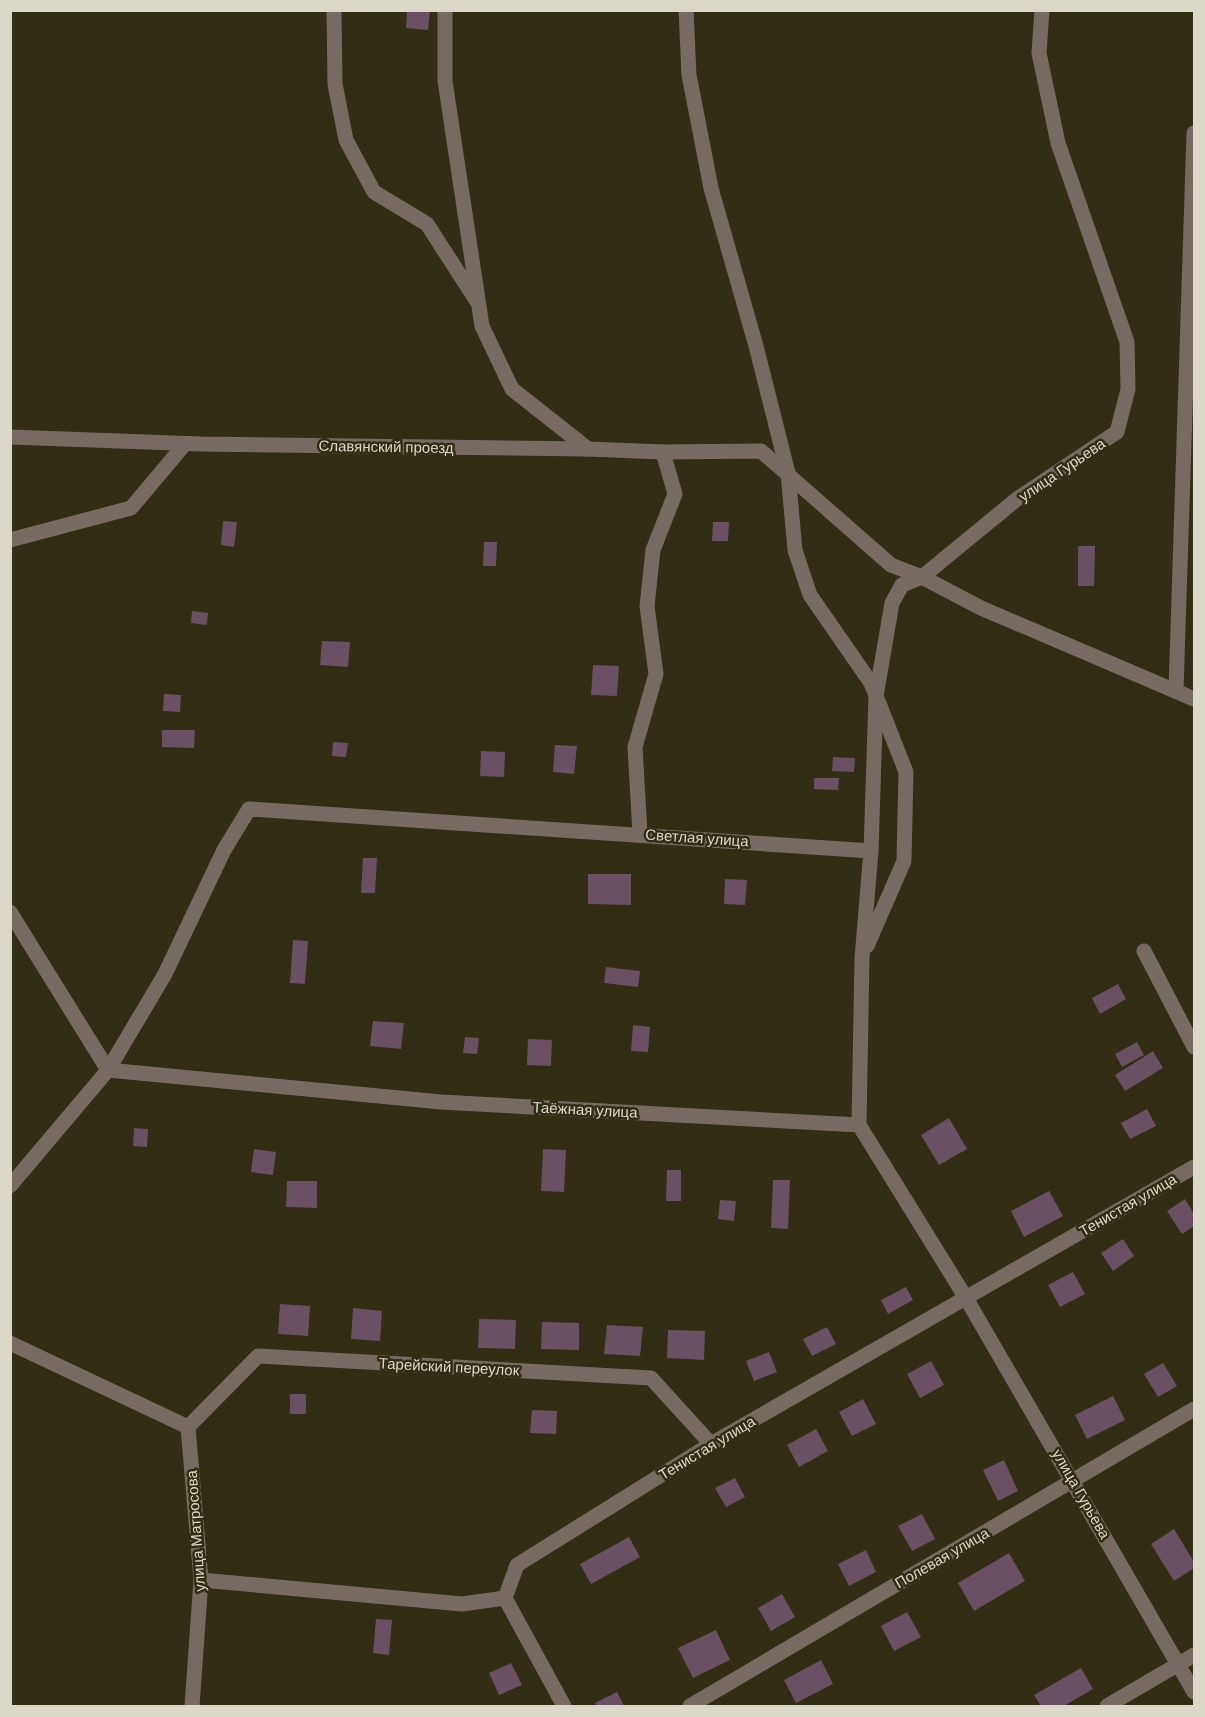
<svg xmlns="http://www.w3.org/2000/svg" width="1205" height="1717" viewBox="0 0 1205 1717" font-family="'DM Sans',sans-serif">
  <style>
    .building { fill: #6a5063 }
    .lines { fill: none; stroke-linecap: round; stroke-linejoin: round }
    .minor { stroke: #776a63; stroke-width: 15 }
    .labels { text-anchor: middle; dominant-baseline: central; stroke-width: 5; stroke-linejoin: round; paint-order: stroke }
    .street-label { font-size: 15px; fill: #dbd8ca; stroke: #322d15 }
  </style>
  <rect width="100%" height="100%" fill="#322d15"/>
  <g class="building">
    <path d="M407,10h23l-2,20 -22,-2z"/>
    <path d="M223,521l14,1 -3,25 -13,-2z"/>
    <path d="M713,522h16l-1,19h-16z"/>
    <path d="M484,542h13l-1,24h-13z"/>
    <path d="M1078,546h17l-1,40h-16z"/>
    <path d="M192,611l16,2 -1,12 -16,-2z"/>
    <path d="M322,641l28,1 -2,25 -28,-2z"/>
    <path d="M593,665l26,1 -2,30 -26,-1z"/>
    <path d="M164,694l17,1 -1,17 -17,-1z"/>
    <path d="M162,730h33l-1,18 -32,-1z"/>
    <path d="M333,742l15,1 -2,14 -14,-1z"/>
    <path d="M555,745l22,1 -3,28 -21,-2z"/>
    <path d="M481,751l24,1 -1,25 -24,-1z"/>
    <path d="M833,757l22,1 -1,14 -22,-1z"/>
    <path d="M814,778h25l-1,12 -24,-1z"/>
    <path d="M363,858h14l-2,35h-14z"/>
    <path d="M588,874h43v31l-43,-1z"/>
    <path d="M725,879l22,1 -2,25 -21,-1z"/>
    <path d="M293,940l15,1 -3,43 -15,-1z"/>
    <path d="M606,967l34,4 -2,16 -34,-4z"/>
    <path d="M1118,984l8,15 -26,15 -8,-16z"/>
    <path d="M373,1021l31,2 -3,26 -31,-3z"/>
    <path d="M633,1025l17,2 -2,25 -17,-1z"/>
    <path d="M465,1037l14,1 -2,16 -14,-1z"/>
    <path d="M528,1039l24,1 -1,26 -24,-1z"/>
    <path d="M1137,1042l7,13 -22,12 -7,-13z"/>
    <path d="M1153,1051l10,17 -38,23 -10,-16z"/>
    <path d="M1147,1109l9,17 -26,13 -9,-16z"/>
    <path d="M949,1118l18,31 -28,16 -18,-30z"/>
    <path d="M134,1128l14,1 -1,18 -14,-1z"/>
    <path d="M254,1149l22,3 -3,23 -22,-3z"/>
    <path d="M543,1149l23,1 -2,42 -23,-1z"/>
    <path d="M667,1170h14v31h-15z"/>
    <path d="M773,1180h17l-2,49 -17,-1z"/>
    <path d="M287,1181h30v27l-31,-1z"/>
    <path d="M1049,1191l14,25 -39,21 -13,-26z"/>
    <path d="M1185,1199l9,15v12l-12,8 -15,-23z"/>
    <path d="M720,1200l16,1 -2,20 -16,-2z"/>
    <path d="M1123,1239l11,17 -21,15 -12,-18z"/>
    <path d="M1073,1272l12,22 -25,13 -12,-22z"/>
    <path d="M906,1287l7,13 -25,14 -7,-14z"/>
    <path d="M280,1304l30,2 -2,30 -30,-2z"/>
    <path d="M353,1308l29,3 -2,30 -29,-2z"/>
    <path d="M479,1319l37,1 -1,29 -37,-1z"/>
    <path d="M542,1322l37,1v27l-38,-1z"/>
    <path d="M607,1325l36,2 -3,29 -36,-2z"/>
    <path d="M827,1327l9,17 -24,12 -9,-17z"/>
    <path d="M668,1330l37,1 -1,29 -37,-2z"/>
    <path d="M769,1352l8,20 -23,9 -8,-20z"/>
    <path d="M931,1361l13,24 -24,13 -13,-24z"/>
    <path d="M1163,1363l14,23 -19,11 -14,-23z"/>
    <rect x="290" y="1394" width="16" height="20"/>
    <path d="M1113,1396l12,24 -38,19 -12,-24z"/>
    <path d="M863,1399l13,25 -24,12 -13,-24z"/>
    <path d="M532,1410l25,1 -1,23 -26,-1z"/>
    <path d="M816,1429l12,22 -29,16 -12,-22z"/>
    <path d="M1004,1460l14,31 -20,10 -15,-31z"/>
    <path d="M735,1478l10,19 -19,10 -11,-19z"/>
    <path d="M922,1514l13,25 -23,12 -14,-25z"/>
    <path d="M1174,1529l20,33v6l-20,13 -23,-37z"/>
    <path d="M629,1537l11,20 -49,27 -11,-20z"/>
    <path d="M866,1550l10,22 -27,14 -11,-22z"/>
    <path d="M1009,1553l16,28 -51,30 -16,-28z"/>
    <path d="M782,1594l13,23 -24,14 -13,-23z"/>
    <path d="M907,1612l14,25 -27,14 -13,-25z"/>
    <path d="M376,1619l16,1 -3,35 -16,-2z"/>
    <path d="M716,1630l14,30 -37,18 -15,-30z"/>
    <path d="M821,1660l12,24 -37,19 -12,-23z"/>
    <path d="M511,1663l11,22 -23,10 -10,-22z"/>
    <path d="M1081,1668l12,21 -29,17h-23l-7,-11z"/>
    <path d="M617,1692l7,14h-27l-2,-3z"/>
  </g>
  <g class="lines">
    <g class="minor">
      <path d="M334,10l1,74 11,56 28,52 53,32 49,76"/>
      <path d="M445,10v71l37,245 30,63 76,60"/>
      <path d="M686,10l3,65 22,113 45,158 32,127 7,77 15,45 61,88 35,89 -2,89 -37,85"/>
      <path d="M10,437l191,7 387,5 75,3 98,-1 130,114 31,12 59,31 213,91"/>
      <path d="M10,540l121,-32 54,-64"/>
      <path d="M1176,691l18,-558"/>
      <path d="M640,834l-5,-87 21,-73 -9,-68 6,-56 22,-56 -12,-42"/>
      <path d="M871,851l5,-155 16,-93 10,-18 20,-8 95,-78 100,-67 11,-43 -1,-47 -69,-199 -19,-90 3,-43"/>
      <path d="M10,912l98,158 333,32 418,23 107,173 228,394"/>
      <path d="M1144,951l50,96"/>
      <path d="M10,1186l98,-116 57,-96 59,-124 25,-41 622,42 -9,107 -3,167"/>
      <path d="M10,1343l178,84"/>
      <path d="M188,1427l70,-71 393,22 60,66"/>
      <path d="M188,1427l13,153 -9,126"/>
      <path d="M201,1580l261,24 43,-6 12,-33 194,-121 483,-277"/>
      <path d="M505,1598l59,108"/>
      <path d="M690,1706l504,-297"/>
      <path d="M1107,1706l87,-51"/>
    </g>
  </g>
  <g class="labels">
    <g class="street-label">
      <text transform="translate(386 447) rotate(1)">Славянский проезд</text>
      <text transform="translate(1062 470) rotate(-34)">улица Гурьева</text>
      <text transform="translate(697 838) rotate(4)">Светлая улица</text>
      <text transform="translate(585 1110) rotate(3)">Таёжная улица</text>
      <text transform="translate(1128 1205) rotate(-30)">Тенистая улица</text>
      <text transform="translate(449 1367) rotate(3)">Тарейский переулок</text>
      <text transform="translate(707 1448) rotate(-31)">Тенистая улица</text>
      <text transform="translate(1081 1494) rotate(60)">улица Гурьева</text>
      <text transform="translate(196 1531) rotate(-94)">улица Матросова</text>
      <text transform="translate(942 1558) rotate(-30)">Полевая улица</text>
    </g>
  </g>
  <rect width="1205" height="1717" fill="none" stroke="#dbd8ca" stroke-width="24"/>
</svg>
